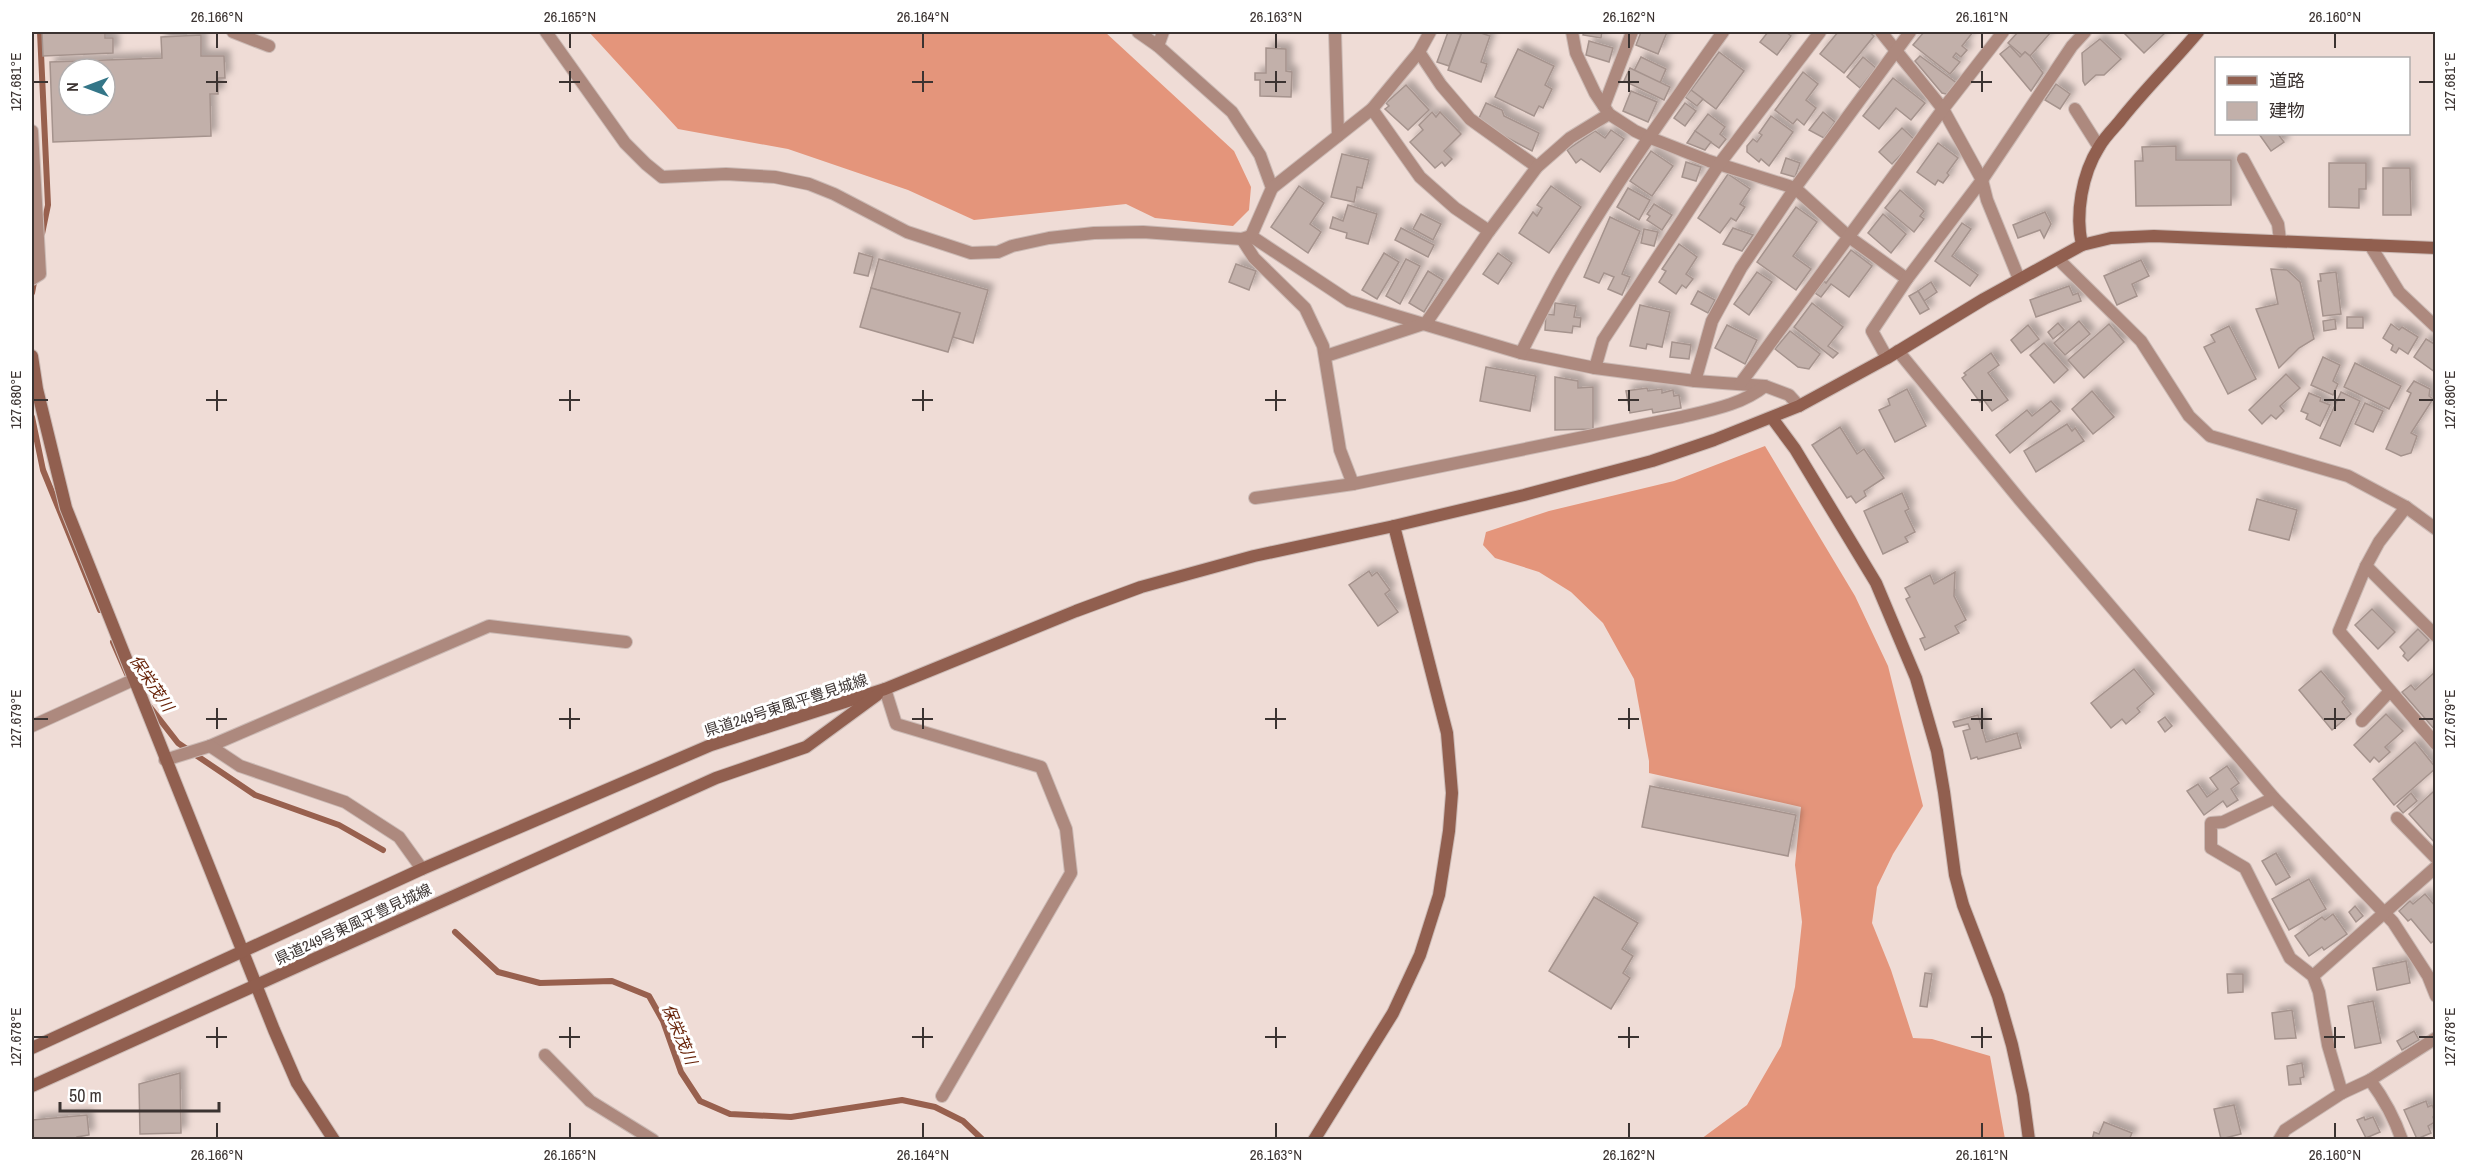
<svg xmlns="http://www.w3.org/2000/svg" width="2467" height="1171" viewBox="0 0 2467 1171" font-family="'Archivo Narrow','Noto Sans JP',sans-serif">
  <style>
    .forest { fill: #e4957b }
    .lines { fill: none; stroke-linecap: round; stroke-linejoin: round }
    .stream { stroke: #98604e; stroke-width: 6 }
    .building { fill: #c2b0aa; stroke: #a5938d; stroke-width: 1.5; fill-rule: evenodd; filter: url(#shadow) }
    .lane-casing { stroke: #cbbab5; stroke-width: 14 }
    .street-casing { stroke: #cbbab5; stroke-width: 14 }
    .secondary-casing { stroke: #cbbab5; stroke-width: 14 }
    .lane { stroke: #ad897e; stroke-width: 12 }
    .street { stroke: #ad897e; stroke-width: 12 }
    .secondary { stroke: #915f4f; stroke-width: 12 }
    .ticks { fill: none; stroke: #3b3331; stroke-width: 2 }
    .labels { text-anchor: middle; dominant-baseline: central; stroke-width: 6; stroke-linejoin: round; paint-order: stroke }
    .street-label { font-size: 15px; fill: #3b3331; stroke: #fff }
    .water-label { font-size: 16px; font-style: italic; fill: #651f04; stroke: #fff }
    .neatline { fill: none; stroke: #3b3331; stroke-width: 2 }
    .ticks-label { font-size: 15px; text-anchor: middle; fill: #3b3331 }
  </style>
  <defs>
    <filter id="shadow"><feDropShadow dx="5.5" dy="-5.5" stdDeviation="3" flood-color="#0004"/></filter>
  </defs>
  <rect width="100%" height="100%" fill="#efdcd6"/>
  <g class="forest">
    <path d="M589,32h516l129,119 17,36 -2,23 -16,16 -78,-8 -29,-14 -152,16 -66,-30 -120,-41 -110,-20z"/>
    <path d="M1765,446l90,150 33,70 35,140 -30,48 -16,33 -5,36 19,47 22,68 19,1 58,17 15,83h-304l46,-34 34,-59 14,-59 7,-65 -7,-57 6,-58 -152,-34v-12l-15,-82 -31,-56 -32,-31 -32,-20 -44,-14 -12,-13 3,-13 63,-21 125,-30z"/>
  </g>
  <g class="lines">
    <g class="stream">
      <path d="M40,32l8,173 -6,29"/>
      <path d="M32,293l3,-16"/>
      <path d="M32,417l11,53 57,140"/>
      <path d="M113,642l14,32"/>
      <path d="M150,707l28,36 77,52 84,30 44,25"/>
      <path d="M455,932l43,40 42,11 72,-2 37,15 14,25 18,51 19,29 30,13 61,3 111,-17 33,7 28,14 20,19"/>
    </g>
  </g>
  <g class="building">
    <path d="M42,32h63v6h8v15l-70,3z"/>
    <path d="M1448,32l13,2 -12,32 -12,-4z"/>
    <path d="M1462,32h16l12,4 -9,26 6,2 -6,18 -33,-12z"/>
    <path d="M1584,32h18l-1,6 -18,-3z"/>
    <path d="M1641,32h26l-9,22 -22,-9z"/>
    <path d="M1768,32h18l5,4 -14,19 -17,-13z"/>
    <path d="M1838,32h31l5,4 -30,37 -24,-19z"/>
    <path d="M1924,32h49l-11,14 5,4 -6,7 -5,-4 -3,4 7,5 -10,12 -37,-29z"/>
    <path d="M2018,32h33l-21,24 -5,-4 -3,3 -14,-12z"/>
    <path d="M2123,32h43l-22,21z"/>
    <path d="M201,35v21h23l1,22h-7v16h-8l1,42 -158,6 -3,-80 112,-4 -1,-21zM69,69h36v36h-36z"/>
    <path d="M2100,39l21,20 -17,16h-8l-11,10 -2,-4 -1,-28z"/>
    <path d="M1589,41l24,7 -4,14 -23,-7z"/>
    <path d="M2010,46l10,11 5,-5 5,4 13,17 -12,18 -31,-37z"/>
    <path d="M1266,48l20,1v22l6,1 -1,25 -31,-1v-16h-5v-7h11z"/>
    <path d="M1518,49l36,17 -9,19 7,4 -9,19 -4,-2 -5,10 -39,-19z"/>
    <path d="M1719,52l25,19 -28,38 -25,-19z"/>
    <path d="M1920,56l38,28 -8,11 -8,-2 -27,-32z"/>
    <path d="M1641,57l25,12 -6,14 -26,-12z"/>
    <path d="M1863,57l13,11 -16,20 -13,-11z"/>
    <path d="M1630,68l40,19 -6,13 -40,-19z"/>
    <path d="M1803,72l15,12 -12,16 10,8 -12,17 -7,-6 -4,5 -18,-14z"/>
    <path d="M1893,78l32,25 -14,17 -15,-12 -17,21 -16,-13z"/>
    <path d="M2056,84l14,10 -10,15 -15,-9z"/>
    <path d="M1406,85l23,25 -21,20 -23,-21 4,-3 -3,-3z"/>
    <path d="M1691,90l12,9 -6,7 -12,-9z"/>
    <path d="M1631,91l26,11 -9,20 -25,-11z"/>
    <path d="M1486,103l16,7 2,6 35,17 -7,18 -28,-15 -25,-18z"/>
    <path d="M1685,103l11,8 -11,15 -11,-8z"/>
    <path d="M1432,112l4,5 4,-5 21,22 -17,17 8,8 -7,7 -3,-4 -7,6 -25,-26 13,-12 -4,-5z"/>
    <path d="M1823,112l12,10 -11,16 -15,-8z"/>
    <path d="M1708,114l17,13 -5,7 6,5 -7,9 -24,-17z"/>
    <path d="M1771,116l22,16 -24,34 -8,-7 -2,3 -12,-10v-6l6,-7 4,3 5,-7 -3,-2z"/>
    <path d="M1902,128l13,12 -23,24 -13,-12z"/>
    <path d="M1611,130l13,9 -24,33 -19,-13 -5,4 -9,-13 28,-19 10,7z"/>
    <path d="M1695,131l16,11 -6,8 -18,-7z"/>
    <path d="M2259,134h19l6,8 -13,9z"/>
    <path d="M1938,143l20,15 -11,15 2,2 -6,8 -5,-3 -3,5 -18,-13z"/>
    <path d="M2176,146v14h55v45l-95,1 -1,-45h8l-1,-14z"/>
    <path d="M1651,151l22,15 -21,30 -22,-15z"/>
    <path d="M1342,154l27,6 -7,28 -5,-1 -3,15 -23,-5z"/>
    <path d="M1786,158l14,5 -5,14 -14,-4z"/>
    <path d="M1686,162l15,5 -5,14 -14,-4z"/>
    <path d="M2329,163h37v26h-7v19l-30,-1z"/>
    <path d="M2383,168h27l1,47h-28z"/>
    <path d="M1728,174l22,15 -10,15 5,3 -9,14 -5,-3 -11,15 -22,-15z"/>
    <path d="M1299,186l25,17 -14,21 11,8 -13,21 -37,-26z"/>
    <path d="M1551,186l30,21 -32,46 -30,-20 14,-21 4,4 5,-8 -5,-3z"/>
    <path d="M1628,188l22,12 -11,20 -22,-13z"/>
    <path d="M1900,190l24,21 -4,5 4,3 -10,13 -29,-24z"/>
    <path d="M1654,204l18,11 -10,15 -15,-10 3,-4 -3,-2z"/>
    <path d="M1348,205l29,9 -9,30 -22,-6 1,-5 -17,-5 3,-11 10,4z"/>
    <path d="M1796,207l21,15 -24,34 18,13 -15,21 -39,-28z"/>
    <path d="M2045,212l6,12 -7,14 -4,-8 -22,8 -5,-13z"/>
    <path d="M1421,214l20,10 -8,16 -20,-11z"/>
    <path d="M1883,214l23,20 -15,19 -23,-20z"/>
    <path d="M1610,217l30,14 -18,43 8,3 -8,18 -14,-6 6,-12 -10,-4 -5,10 -15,-6z"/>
    <path d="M1962,223l9,6 -19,27 26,19 -8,11 -35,-25z"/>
    <path d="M1401,228l33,17 -6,12 -33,-17z"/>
    <path d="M1733,228l20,7 -11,16 -19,-7z"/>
    <path d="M1644,229l14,3 -4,14 -13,-3z"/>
    <path d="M1679,244l18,13 -11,17 7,5 -7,9 -4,-3 -6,9 -17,-12 7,-11 -4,-2z"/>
    <path d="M1851,250l21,16 -23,31 -18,-13 -10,13 -6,-4 9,-12 2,2z"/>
    <path d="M859,253l14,4 -5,19 -14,-3z"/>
    <path d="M1384,253l15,9 -22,37 -15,-9z"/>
    <path d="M1498,253l14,10 -14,21 -15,-10z"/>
    <path d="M879,259l109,31 -15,53 -20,-6 7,-24 -89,-25z"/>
    <path d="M1406,259l14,7 -20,38 -14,-8z"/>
    <path d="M2141,260l8,16 -17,8 5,12 -20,9 -13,-29z"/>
    <path d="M1236,264l20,7 -7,19 -20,-8z"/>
    <path d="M2271,269l16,1 13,12 14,57 -15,9 -20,20 -23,-59 22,-5z"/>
    <path d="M1428,271l15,9 -19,32 -15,-9z"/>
    <path d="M1757,272l15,10 -23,33 -15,-11z"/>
    <path d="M2336,272l5,42 -18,2 -5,-35h3l-1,-7z"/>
    <path d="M1931,282l6,10 -13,9 -6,-10z"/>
    <path d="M2069,286l4,9 5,-2 3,8 -45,16 -6,-17z"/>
    <path d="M871,288l89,25 -12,39 -88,-25z"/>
    <path d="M1698,291l17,9 -7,13 -17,-9z"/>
    <path d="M1918,291l11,18 -9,5 -11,-18z"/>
    <path d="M1555,303l21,3 -2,11 7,1 -1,9 -7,-1 -1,7 -27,-3 1,-16 8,1z"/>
    <path d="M1812,303l31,24 -15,19 10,7 -5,5 -39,-31z"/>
    <path d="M1640,305l30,7 -8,35 -15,-3 -1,5 -16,-3z"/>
    <rect x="2347" y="317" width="16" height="11"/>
    <path d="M2335,319l1,10 -12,2 -1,-10z"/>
    <path d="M2079,321l11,13 -25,21 -11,-12z"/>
    <path d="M2058,323l6,7 -11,9 -5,-7z"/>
    <path d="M2109,324l15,18 -40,36 -16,-18z"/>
    <path d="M2391,324l8,6 3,-3 16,10 -10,17 -9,-6 -3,5 -5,-3 2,-5 -10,-7z"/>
    <path d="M1727,325l30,15 -12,24 -30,-16z"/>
    <path d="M2028,325l11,14 -18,14 -10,-13z"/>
    <path d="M2229,326l27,53 -28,15 -24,-47 11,-5 -4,-7z"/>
    <path d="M1790,331l30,23 -11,15 -11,-2 -23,-18z"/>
    <path d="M2426,339l10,6 -1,27 -21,-15z"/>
    <path d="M1672,342l19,3 -2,14 -19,-2z"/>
    <path d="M2044,343l24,27 -14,13 -24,-28z"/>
    <path d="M1991,353l8,12 -11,8 20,27 -16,11 -9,-12 -3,3 -18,-24 4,-3 -2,-2z"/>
    <path d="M2323,357l17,8 -7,16 5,3 -5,11 -22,-10z"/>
    <path d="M2355,363l46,23 -12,23 -45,-22z"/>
    <path d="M1486,367l50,9 -6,35 -50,-10z"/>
    <path d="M2286,374l14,14 -20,18 4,5 -8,8 -5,-4 -9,9 -13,-14z"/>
    <path d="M1555,377l23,4v7l15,-1v42l-38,1z"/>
    <path d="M2414,381l16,8 -1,7 4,3 -22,34 6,3 -6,17 -10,3 -15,-7 25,-56 -4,-2z"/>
    <path d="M1647,388l1,3 14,-2v4l11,-3 1,6 5,-1 2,13 -28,5 -1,-4 -22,4 -4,-22z"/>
    <path d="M1907,389l19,37 -31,16 -16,-32 11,-5 -2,-6z"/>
    <path d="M2092,391l22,26 -21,17 -21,-25z"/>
    <path d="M2341,392l19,9 -20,45 -20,-8z"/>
    <path d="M2309,393l12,5 -1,3 10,4 -10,21 -14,-7 2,-5 -7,-3z"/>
    <path d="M2051,401l9,10 -50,42 -14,-18 31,-25 5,6z"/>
    <path d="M2365,403l18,8 -10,21 -18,-8z"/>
    <path d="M2067,424l5,7 3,-3 9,13 -48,31 -12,-21z"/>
    <path d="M1840,427l17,27 7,-5 20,29 -20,13 2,5 -10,7 -5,-7 -4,2 -35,-53z"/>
    <path d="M1902,493l7,16 -4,2 10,21 -10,5 3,5 -25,12 -19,-43z"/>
    <path d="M2257,499l40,11 -8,30 -40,-10z"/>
    <path d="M1369,571l3,5 5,-4 13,18 -5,4 13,18 -20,14 -29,-41z"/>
    <path d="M1955,572l-1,24 12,24 -11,6 4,7 -34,17 -5,-11 5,-2 -19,-38 4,-2 -5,-9 25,-13 4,9z"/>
    <path d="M2372,609l23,23 -17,17 -23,-24z"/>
    <path d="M2418,629l11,11 -21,21 -5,-5 2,-3 -5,-6z"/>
    <path d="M2134,669l20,25 -17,14 3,4 -14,12 -4,-5 -11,9 -20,-25z"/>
    <path d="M2321,671l24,28 -3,3 9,12 -19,16 -33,-40z"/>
    <path d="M2435,672l1,1v58l-34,-39 9,-7 4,5z"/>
    <path d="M2386,714l17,17 -18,16 5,5 -11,10 -5,-5 -4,5 -16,-17z"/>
    <path d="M1978,715l8,27 31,-9 4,15 -43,11 -1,-2 -6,2 -8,-28 7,-2 -2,-5 -13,3 -2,-5z"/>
    <path d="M2165,717l7,9 -7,6 -7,-10z"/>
    <path d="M2415,742l21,26 -42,37 -21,-26z"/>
    <path d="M2227,766l12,17 -8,6 7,11 -11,7 -4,-6 -19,14 -17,-24 11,-7 9,13 11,-8 -8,-11z"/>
    <path d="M1650,786l146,29 -8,41 -146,-29z"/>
    <path d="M2433,792l3,3v49l-27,-30z"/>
    <path d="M2411,793l6,8 -14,12 -6,-7z"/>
    <path d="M2276,853l14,24 -14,8 -14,-24z"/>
    <path d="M2309,879l17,30 -37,21 -17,-31z"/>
    <path d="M2425,894l11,13v32l-5,4 -20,-24 -3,2 -9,-10 11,-10 3,3z"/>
    <path d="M1594,897l44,26 -16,26 11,7 -10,17 7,5 -19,31 -62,-38z"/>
    <path d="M2355,906l8,10 -7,6 -7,-10z"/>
    <path d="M2333,914l14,20 -23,16 -2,-3 -13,9 -14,-20 27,-19 3,3z"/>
    <path d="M2406,961l4,22 -33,7 -4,-22z"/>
    <path d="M1925,973l7,1 -5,33 -7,-1z"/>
    <path d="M2227,974h16v18l-15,1z"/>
    <path d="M2373,1001l8,42 -26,5 -7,-42z"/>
    <path d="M2292,1010l4,28 -21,1 -3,-26z"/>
    <path d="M2414,1031l5,9 -17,10 -5,-9z"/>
    <path d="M2302,1063l2,14 -4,1 1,6 -12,1 -2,-19z"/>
    <path d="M180,1073l1,60 -41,1 -1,-50z"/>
    <path d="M2426,1101l2,6 4,-2 4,9 -3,3 2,5 -7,4 3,7 -14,6 -13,-29z"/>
    <path d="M2234,1105l7,29 -20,5 -7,-30z"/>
    <path d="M87,1115l2,20 -12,2v3h-45v-20z"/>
    <path d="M2364,1117l1,3 8,-3 7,15 -14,6 -9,-18z"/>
    <path d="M2104,1122l28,11 -3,7h-37l2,-8 5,2z"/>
  </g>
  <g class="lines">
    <g class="lane-casing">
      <g id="lane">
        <path d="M2397,818l39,40"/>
        <path d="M2370,1080l66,-42"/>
      </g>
    </g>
    <g class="street-casing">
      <g id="street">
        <path d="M233,32l36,14"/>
        <path d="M546,32l79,111 21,21 16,13 64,-3 49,3 34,7 25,10 73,38 64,21 27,-1 14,-6 37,-8 45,-5 49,-1 99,7 9,-3 98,65 41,13 131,39 74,15 100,13 70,5 24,9 10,11"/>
        <path d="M1138,32l20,14 74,66 28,43 12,33 -21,48"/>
        <path d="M1335,32l3,104"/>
        <path d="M1572,32l4,21 19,40 14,21 26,17 13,6 61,24 86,27 54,49 58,42"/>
        <path d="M1881,32l62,77 39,71 5,20 32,79"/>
        <path d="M1158,46l5,-14"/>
        <path d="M1419,52l22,33 29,34 67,48"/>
        <path d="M1604,106l28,-74"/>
        <path d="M1372,109l48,68 35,31 34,23"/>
        <path d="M2075,109l24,38"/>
        <path d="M32,131l8,143 -8,5"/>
        <path d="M2243,159l35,65 2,16"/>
        <path d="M1272,188l100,-79 47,-57 11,-20"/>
        <path d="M1242,239l12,19 51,50 18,38 17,104 13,34"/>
        <path d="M2370,245l29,47 37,35"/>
        <path d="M2058,259l83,82 48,75 21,20 138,40 58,31 30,22"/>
        <path d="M1898,351l122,149 254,298 119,124 35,54 8,20"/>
        <path d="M1521,353c13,-26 26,-52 40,-77 49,-85 106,-165 162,-244"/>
        <path d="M1326,356l100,-33 61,-89 50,-67 33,-29 39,-24"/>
        <path d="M1887,358l-15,-27 35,-52 75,-99 90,-134 13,-14"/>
        <path d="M1595,368l8,-28 117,-177 100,-131"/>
        <path d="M1695,381l17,-60 29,-53 54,-80 115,-156"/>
        <path d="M1740,384l203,-275 60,-77"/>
        <path d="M1255,498l98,-14 329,-67c29,-7 59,-12 83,-31"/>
        <path d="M2406,507l-27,35 -13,24 -27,65 97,113"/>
        <path d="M2366,566l70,70"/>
        <path d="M885,689l11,35 145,43 25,62 5,44 -129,223"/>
        <path d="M2362,721l28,-30"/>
        <path d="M32,726l101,-46"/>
        <path d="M210,746l279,-120 137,16"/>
        <path d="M165,760l45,-14 30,20 105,36 54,35 23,32"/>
        <path d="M2274,798l-51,24 -12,1v25l34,20 45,90 23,18"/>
        <path d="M545,1055l45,46 63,39"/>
        <path d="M2342,1093l28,-13c14,19 24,37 32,60"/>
        <path d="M2279,1140l6,-10 57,-37 -14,-48 -9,-53 -6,-16 123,-109"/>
      </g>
    </g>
    <g class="secondary-casing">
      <g id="secondary">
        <path d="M2082,245c-7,-31 0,-71 17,-98 5,-9 13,-17 20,-25 25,-32 54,-60 79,-90"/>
        <path d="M32,356l5,33 29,119 208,522 23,53 37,57"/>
        <path d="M1772,418l23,31 81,134 40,95 21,73 7,41 11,83 8,30 35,91 14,49 11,50 6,45"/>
        <path d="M32,1048l390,-179 289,-124 174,-56 191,-78 65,-24 113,-31 140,-30 130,-31 128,-34 62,-21 85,-34 88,-48 97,-59 98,-54 29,-7 43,-2 282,12"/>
        <path d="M32,1086l684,-308 90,-31 71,-52"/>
        <path d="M1314,1140l79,-127 27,-58 19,-60 10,-64 3,-38 -5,-60 -53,-207"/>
      </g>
    </g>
    <use href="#lane" class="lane"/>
    <use href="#street" class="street"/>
    <use href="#secondary" class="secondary"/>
  </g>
  <path class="ticks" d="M217,33v15M570,33v15M923,33v15M1276,33v15M1629,33v15M1982,33v15M2335,33v15M217,71v21M570,71v21M923,71v21M1276,71v21M1629,71v21M1982,71v21M33,82h15M206,82h21M559,82h21M912,82h21M1265,82h21M1618,82h21M1971,82h21M2419,82h15M217,390v21M570,390v21M923,390v21M1276,390v21M1629,390v21M1982,390v21M2335,390v21M33,400h15M206,400h21M559,400h21M912,400h21M1265,400h21M1618,400h21M1971,400h21M2324,400h21M2419,400h15M217,708v21M570,708v21M923,708v21M1276,708v21M1629,708v21M1982,708v21M2335,708v21M33,719h15M206,719h21M559,719h21M912,719h21M1265,719h21M1618,719h21M1971,719h21M2324,719h21M2419,719h15M217,1027v21M570,1027v21M923,1027v21M1276,1027v21M1629,1027v21M1982,1027v21M2335,1027v21M33,1037h15M206,1037h21M559,1037h21M912,1037h21M1265,1037h21M1618,1037h21M1971,1037h21M2324,1037h21M2419,1037h15M217,1123v15M570,1123v15M923,1123v15M1276,1123v15M1629,1123v15M1982,1123v15M2335,1123v15"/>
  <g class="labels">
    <g class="street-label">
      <text transform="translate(786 705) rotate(-18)">県道249号東風平豊見城線</text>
      <text transform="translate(353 924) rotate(-25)">県道249号東風平豊見城線</text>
    </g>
    <g class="water-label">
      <text transform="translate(152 683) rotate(56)">保栄茂川</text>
      <text transform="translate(680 1034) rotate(67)">保栄茂川</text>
    </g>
  </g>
  <rect width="2467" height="1171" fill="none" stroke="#ffffff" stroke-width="66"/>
  <rect x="2215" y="57" width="195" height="78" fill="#ffffff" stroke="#b1adad" stroke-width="1.5"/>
  <rect x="2227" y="76" width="30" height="9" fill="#915f4f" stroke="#b1adad" stroke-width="1.5"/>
  <text x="2269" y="87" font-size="18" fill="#3b3331">道路</text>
  <rect x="2227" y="102" width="30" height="18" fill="#c2b0aa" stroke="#b1adad" stroke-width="1.5"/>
  <text x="2269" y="117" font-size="18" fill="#3b3331">建物</text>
  <g transform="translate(87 87) rotate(270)"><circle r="28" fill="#ffffff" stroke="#b1adad" stroke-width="1.5"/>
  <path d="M0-4.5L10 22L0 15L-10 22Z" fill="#347688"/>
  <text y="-9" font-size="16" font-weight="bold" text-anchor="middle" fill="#3b3331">N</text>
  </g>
  <path d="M60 1102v9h159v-9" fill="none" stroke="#3b3331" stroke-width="3"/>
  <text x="69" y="1102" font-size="18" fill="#3b3331" stroke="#ffffff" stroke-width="4.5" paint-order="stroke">50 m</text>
  <rect x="33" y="33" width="2401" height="1105" class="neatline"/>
  <g class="ticks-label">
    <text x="217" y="22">26.166°N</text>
    <text x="570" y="22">26.165°N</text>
    <text x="923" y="22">26.164°N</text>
    <text x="1276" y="22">26.163°N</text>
    <text x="1629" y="22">26.162°N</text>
    <text x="1982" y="22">26.161°N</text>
    <text x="2335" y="22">26.160°N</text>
    <text transform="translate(2450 82) rotate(-90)" y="5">127.681°E</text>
    <text transform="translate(16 82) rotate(-90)" y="5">127.681°E</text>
    <text transform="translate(2450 400) rotate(-90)" y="5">127.680°E</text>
    <text transform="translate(16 400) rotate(-90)" y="5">127.680°E</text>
    <text transform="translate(2450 719) rotate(-90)" y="5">127.679°E</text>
    <text transform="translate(16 719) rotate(-90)" y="5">127.679°E</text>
    <text transform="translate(2450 1037) rotate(-90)" y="5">127.678°E</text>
    <text transform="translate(16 1037) rotate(-90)" y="5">127.678°E</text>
    <text x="217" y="1160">26.166°N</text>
    <text x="570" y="1160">26.165°N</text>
    <text x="923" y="1160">26.164°N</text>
    <text x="1276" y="1160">26.163°N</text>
    <text x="1629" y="1160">26.162°N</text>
    <text x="1982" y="1160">26.161°N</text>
    <text x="2335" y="1160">26.160°N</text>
  </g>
</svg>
